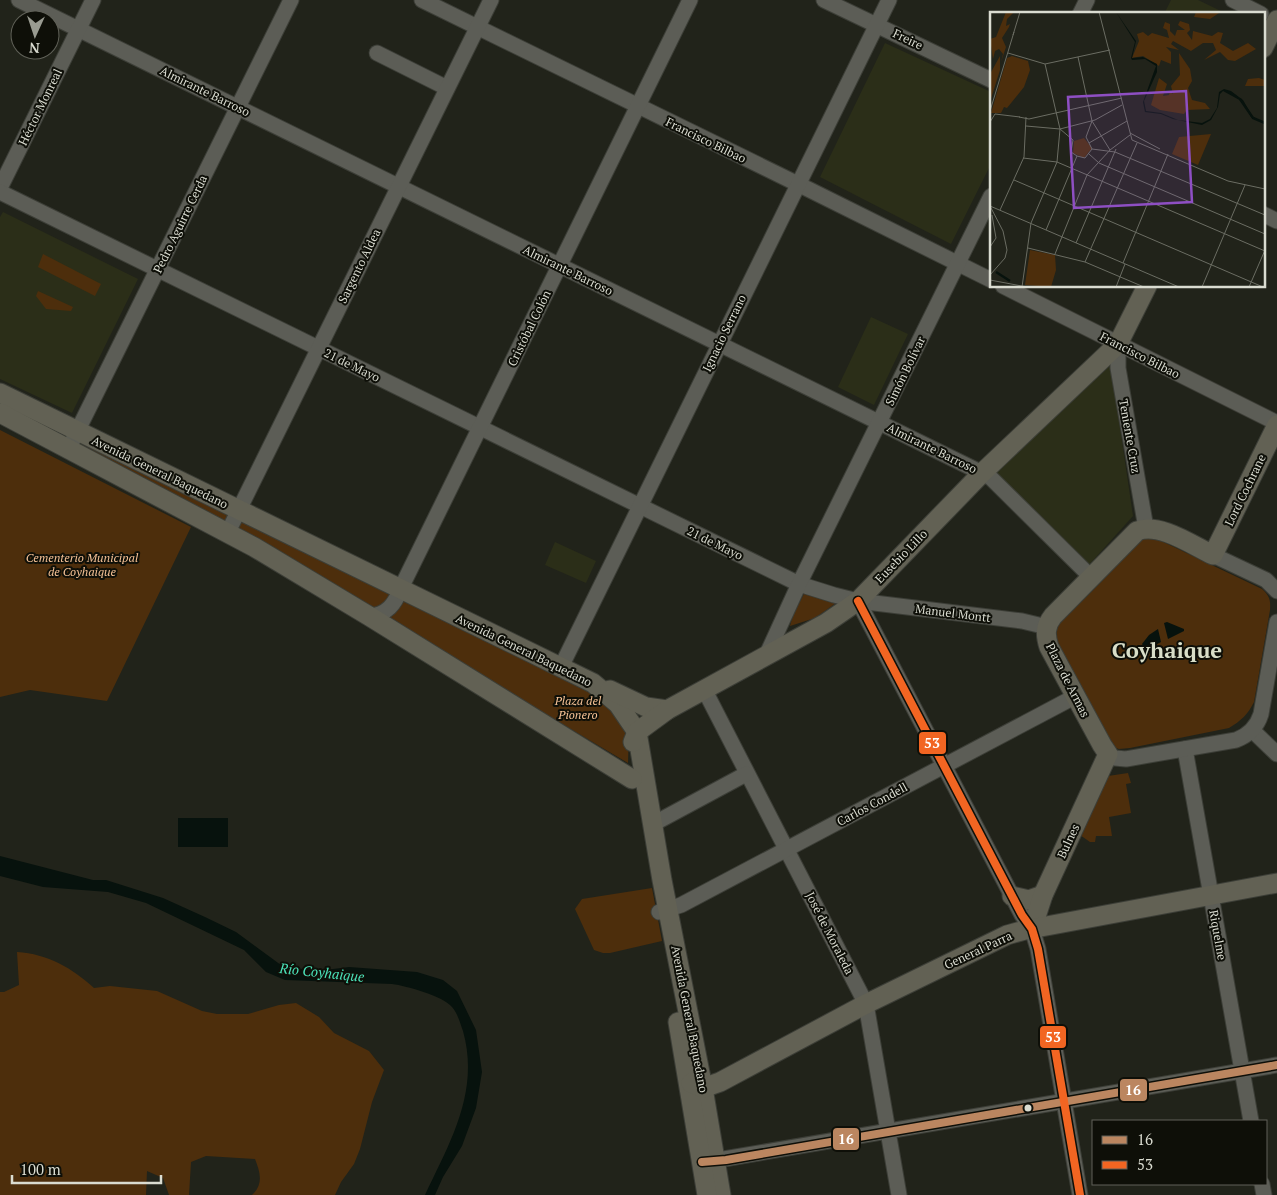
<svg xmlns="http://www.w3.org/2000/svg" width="1277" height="1195" viewBox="0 0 1277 1195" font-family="'PT Serif',serif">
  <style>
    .built { fill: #2b2e18 }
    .green { fill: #4d2e0c }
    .water { fill: #07120d }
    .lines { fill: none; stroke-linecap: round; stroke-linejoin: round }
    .minor-casing { stroke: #3c3e37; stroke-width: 17 }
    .major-casing { stroke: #3c3e37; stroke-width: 21 }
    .minor { stroke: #5c5d56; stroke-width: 15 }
    .major { stroke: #626154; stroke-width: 19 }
    .bus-1-casing { stroke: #0e0f08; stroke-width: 11 }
    .bus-2-casing { stroke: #0e0f08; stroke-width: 11 }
    .bus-1 { stroke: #bb8660; stroke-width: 8 }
    .bus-2 { stroke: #f26522; stroke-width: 8 }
    .bus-dot { fill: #dadcd1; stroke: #0e0f08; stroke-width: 2 }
    .labels { text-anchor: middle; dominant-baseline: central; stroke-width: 4; stroke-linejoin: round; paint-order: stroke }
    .street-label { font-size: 12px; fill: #dadcd1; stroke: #0e0f08 }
    .park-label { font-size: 12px; font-style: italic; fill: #f5c195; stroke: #0e0f08 }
    .water-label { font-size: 14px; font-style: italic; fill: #4be2b9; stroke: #0e0f08 }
    .town-label { font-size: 22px; font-weight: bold; fill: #d9dec8; stroke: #0e0f08 }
    .inset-river { fill: none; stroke: #07120d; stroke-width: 2.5 }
    .inset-road { fill: none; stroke: #6b6d63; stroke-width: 1 }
    .view { fill: #8e4fc3; fill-opacity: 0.15; stroke: #8e4fc3; stroke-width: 2.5 }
    .inset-edge { fill: none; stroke: #dadcd1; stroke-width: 2.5 }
    .line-badge { stroke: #0e0f08; stroke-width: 2 }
    .badge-label { font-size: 14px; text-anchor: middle; font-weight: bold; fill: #fff }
  </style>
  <rect width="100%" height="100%" fill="#21231a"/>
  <g class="built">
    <path d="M1171,0h27l23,11 -1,3h-56z"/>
    <path d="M885,43l106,49v72l-40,80 -131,-67z"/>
    <path d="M3,212l135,67 -66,134 -72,-34v-162z"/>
    <path d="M871,317l37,17 -34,71 -36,-18z"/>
    <path d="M1110,360l23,156 -45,50 -97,-95z"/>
    <path d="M555,542l41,19 -10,22 -41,-18z"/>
  </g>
  <g class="green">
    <path d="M43,254l58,30 -6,12 -57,-29z"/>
    <path d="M38,291l35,16 -2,4 -25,-2 -10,-13z"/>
    <path d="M0,398l601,297 28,35 -1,33 -228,-135 -400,-221z"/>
    <path d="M0,430l191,97 -84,174 -77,-11 -30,7z"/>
    <path d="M1153,537l109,52c7,6 9,11 8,21l-16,92c-6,12 -13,19 -25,26l-99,20 -11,1 -6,-2 -58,-108v-12l4,-7 81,-78 3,-3z"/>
    <path d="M805,592l31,11 -21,15 -25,8 3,-11z"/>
    <path d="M1128,773l3,10 -5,1 5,29 -22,4 3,19h-16l-1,6h-5l-10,-7 28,-59z"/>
    <path d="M652,888l10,53 -52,12h-7l-9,-3 -19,-41 7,-10z"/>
    <path d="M17,952c31,2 55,16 77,36l16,-2 47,5 45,20 15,3h31l31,-9 17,-2 23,14 15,16 35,18 15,19 -12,32 -12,47 -6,15 -13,18 -6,13h-83c12,-11 8,-23 3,-36l-49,-3 -15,6 -2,33h-20l-6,-17 -16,-7 -1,24h-146v-203h4l15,-7z"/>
  </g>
  <g class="water">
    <path d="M1167,622l17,7v2l-16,8 -4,-16z"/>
    <path d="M1158,629l3,13 -15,8 -4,-6 7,-9z"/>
    <rect x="178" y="818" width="50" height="29"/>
    <path d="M0,856l93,24h13l57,18 42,19 31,15 49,36 40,2 24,-3 68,5 26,8 14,11 19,39 6,42 -6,36 -14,38 -19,31 -8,18h-10c25,-53 55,-103 38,-164 -3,-8 -5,-17 -11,-24 -9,-11 -45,-21 -60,-23l-107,-4 -19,-8 -22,-22 -98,-47 -38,-11 -65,-5 -43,-11z"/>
  </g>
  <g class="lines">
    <g class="minor-casing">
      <g id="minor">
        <path d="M19,0l963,473 9,5 100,99"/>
        <path d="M422,0l388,190 181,90"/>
        <path d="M824,0l167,80"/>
        <path d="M1233,0l28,14"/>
        <path d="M1080,14l7,-14"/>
        <path d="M377,53l70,35"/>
        <path d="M0,188l93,-188"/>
        <path d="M0,192l799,392 35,11 24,6 164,20 25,6"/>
        <path d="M1263,214l14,7"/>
        <path d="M1003,286l274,137"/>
        <path d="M1118,344v24l28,160"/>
        <path d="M69,448l222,-448"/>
        <path d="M228,532l263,-532"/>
        <path d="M1213,555l53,25 11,11"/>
        <path d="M858,601l164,314 10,14 6,20 42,246"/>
        <path d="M369,616c18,-1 26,-12 32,-28l289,-588"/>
        <path d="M767,654l32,-70 192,-388"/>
        <path d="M561,667l328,-667"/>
        <path d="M704,689l162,315 33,191"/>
        <path d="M1252,730l25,24"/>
        <path d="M1185,749l66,372"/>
        <path d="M1108,754l7,4 11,1 110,-19c13,-5 21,-13 25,-26l16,-92"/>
        <path d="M653,824l93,-50"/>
        <path d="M659,912l22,-7 395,-209"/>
        <path d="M706,1162l571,-97"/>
        <path d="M1262,1184l2,11"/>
      </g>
    </g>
    <g class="major-casing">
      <g id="major">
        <path d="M1263,48l14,-28"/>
        <path d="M0,393l593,290 25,21 19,28 25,148 41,208 18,107"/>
        <path d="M0,413l254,134 115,69 263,163"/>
        <path d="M610,690l36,17 21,3"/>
        <path d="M633,742l4,-10 30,-22 159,-87 32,-22 124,-128 136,-129 29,-58"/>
        <path d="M1012,896l17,4 14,-5"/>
        <path d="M1032,929l11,-34 65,-141 -6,-9 -53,-98c-4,-12 -4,-21 4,-31l84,-85c22,-9 55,14 76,24l64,-130"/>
        <path d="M678,1022l29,173"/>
        <path d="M691,1083l12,5 17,-6 146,-78 141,-69 18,-5 252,-47"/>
      </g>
    </g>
    <use href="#minor" class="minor"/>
    <use href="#major" class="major"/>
    <g class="bus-1-casing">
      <path id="bus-1" d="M702,1162l24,-2 551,-95"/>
    </g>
    <g class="bus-2-casing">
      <path id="bus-2" d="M858,601l164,314 10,14 6,20 42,246"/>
    </g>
    <use href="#bus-1" class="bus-1"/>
    <use href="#bus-2" class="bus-2"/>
  </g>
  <circle class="bus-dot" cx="1028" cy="1108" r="4.5"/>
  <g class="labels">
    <g class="street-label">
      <text transform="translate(908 39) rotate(26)">Freire</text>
      <text transform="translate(205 91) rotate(26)">Almirante Barroso</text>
      <text transform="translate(40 107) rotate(-64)">Héctor Monreal</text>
      <text transform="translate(706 140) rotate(26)">Francisco Bilbao</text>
      <text transform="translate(180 224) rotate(-64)">Pedro Aguirre Cerda</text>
      <text transform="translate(359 266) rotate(-64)">Sargento Aldea</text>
      <text transform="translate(568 270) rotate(26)">Almirante Barroso</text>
      <text transform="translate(529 328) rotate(-64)">Cristóbal Colón</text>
      <text transform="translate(724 333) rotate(-64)">Ignacio Serrano</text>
      <text transform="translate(1140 355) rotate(27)">Francisco Bilbao</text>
      <text transform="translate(352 365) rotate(26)">21 de Mayo</text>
      <text transform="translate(905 371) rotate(-64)">Simón Bolívar</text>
      <text transform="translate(1130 436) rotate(80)">Teniente Cruz</text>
      <text transform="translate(932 448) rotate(26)">Almirante Barroso</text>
      <text transform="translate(160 472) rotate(26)">Avenida General Baquedano</text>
      <text transform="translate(1245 490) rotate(-64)">Lord Cochrane</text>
      <text transform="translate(715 543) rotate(26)">21 de Mayo</text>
      <text transform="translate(901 556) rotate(-46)">Eusebio Lillo</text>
      <text transform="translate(953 613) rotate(7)">Manuel Montt</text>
      <text transform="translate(524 650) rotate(26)">Avenida General Baquedano</text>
      <text transform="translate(1068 680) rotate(63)">Plaza de Armas</text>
      <text transform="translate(872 804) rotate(-28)">Carlos Condell</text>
      <text transform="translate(1068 841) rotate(-65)">Bulnes</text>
      <text transform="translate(830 933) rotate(63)">José de Moraleda</text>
      <text transform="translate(1218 935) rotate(80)">Riquelme</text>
      <text transform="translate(978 950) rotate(-25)">General Parra</text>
      <text transform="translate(690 1019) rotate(79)">Avenida General Baquedano</text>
    </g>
    <g class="park-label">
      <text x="82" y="557">Cementerio Municipal<tspan x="82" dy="14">de Coyhaique</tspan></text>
      <text x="578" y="700">Plaza del<tspan x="578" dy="14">Pionero</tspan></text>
    </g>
    <g class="water-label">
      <text transform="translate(322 972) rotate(6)">Río Coyhaique</text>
    </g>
    <g class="town-label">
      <text x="1167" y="649">Coyhaique</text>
    </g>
  </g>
  <g transform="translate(990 12)">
    <rect width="275" height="275" fill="#21231a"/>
    <path d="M16,0h8l-7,7 -1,7 4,-2 -1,3 -7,11 4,9 -5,15 2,-8 -4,-5 -4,2 -2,8 -3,-20 6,-2zM206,0h34v1h-11l-9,6 -16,-2zM190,9l9,3 1,6 -3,3 5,7 1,-9 19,5 6,-4 5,1 -3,10 13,8 15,-8 8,6 -21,12 -7,-1 -8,-8 -16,8 12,-10 -3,-7h-10l-12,8 -18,-10 -2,3 8,6 -13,-3 5,5v12l-10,-4 -2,6 -16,-10 -11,2 7,-17 -2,-7 6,-2 5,4 4,-3 17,5 -2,-8 -4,-2 2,-6 5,2v7l5,5 2,-6h8l-7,-5zM189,41l11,16 2,12 -4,7 4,12 13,3 5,6 -23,1 -3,4 -24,-4 -9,-5 8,-27 8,6 -4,12 6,-1 1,-4 3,3 -2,-8 9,-11zM10,44v14l-10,32v-28zM22,44l16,5 2,9 -6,17 -17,21 -3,-1 -3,6h-10l16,-55zM269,66l6,2v6h-20l3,-7zM221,122l-13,31 -26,-11 7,-17zM94,126l8,10 -8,10 -11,-5 1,-12zM40,238l25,5 1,15 -5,17 -26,-2z" fill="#4d2e0c"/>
    <path d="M126,0l20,29 -4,17 11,-1 14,7v8l-13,29 2,10 15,2 17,7 24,3 8,-4 7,-11 2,-16 5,-3 7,2 12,9 9,16 13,8 -14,-7 -8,-15 -20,-11 -3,3 -2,13 -7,13 -9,5 -29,-6 -12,-5 -16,-2 -2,-10 13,-36 -11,-7 -13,1 -1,-2 4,-16z" fill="#07120d"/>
    <path class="inset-river" d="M250,87l13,19 12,5M6,260l14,9"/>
    <path class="inset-road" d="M109,0l33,128 96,41 37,8M23,23l7,-23M18,41l37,11 65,-14M88,45l14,64 18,29M55,52l15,65M0,99l24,-79M29,105l10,2 93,-21M0,110l5,-8 25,3M36,114l34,3M70,117l13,11M140,121l30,16M83,128l-2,12 6,4M99,131l38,-22M102,137l23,3 150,63M99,142l10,9 166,71M33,146l34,4 208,89M24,168l249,107M0,194l189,81M0,194l13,25 4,19 -2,8 -15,17M10,198l24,-53 2,-40M56,218l31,-74 8,2 7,-9 -6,-12 6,-16M86,231l40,-94M0,235l6,-9 -4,-23M38,236l57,14 59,25M65,242l32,-79 23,-25 20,-15M95,250l52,-119M133,251l45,-109M0,268l37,7M32,275l9,-64 26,-61 3,-33 35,-9 27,-15M126,275l9,-23M212,275l43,-102M259,275l16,-37"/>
    <path class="view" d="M196,79l6,111 -118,6 -6,-111z"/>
    <rect width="275" height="275" class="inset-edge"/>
  </g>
  <g class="line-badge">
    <rect x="918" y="731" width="29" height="24" rx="5" fill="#f26522"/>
    <rect x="1039" y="1025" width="28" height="24" rx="5" fill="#f26522"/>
    <rect x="1119" y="1078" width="29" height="24" rx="5" fill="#bb8660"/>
    <rect x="832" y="1127" width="28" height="24" rx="5" fill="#bb8660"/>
  </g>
  <g class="badge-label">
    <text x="932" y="748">53</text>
    <text x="1053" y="1042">53</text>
    <text x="1133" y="1095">16</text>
    <text x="846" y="1144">16</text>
  </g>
  <rect x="1092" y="1120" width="175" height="65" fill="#0e0f08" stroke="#606158"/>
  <rect x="1102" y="1136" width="25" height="8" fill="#bb8660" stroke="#606158"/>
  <text x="1137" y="1145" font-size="15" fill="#dadcd1">16</text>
  <rect x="1102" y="1161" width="25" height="8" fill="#f26522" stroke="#606158"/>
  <text x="1137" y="1170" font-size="15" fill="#dadcd1">53</text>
  <g transform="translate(35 35) rotate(183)"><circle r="24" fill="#0e0f08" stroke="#606158"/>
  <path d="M0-4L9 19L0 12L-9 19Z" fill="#999b91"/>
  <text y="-8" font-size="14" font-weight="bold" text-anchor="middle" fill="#dadcd1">N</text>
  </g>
  <path d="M12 1175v8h149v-8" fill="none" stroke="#dadcd1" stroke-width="2.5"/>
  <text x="20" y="1175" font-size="15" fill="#dadcd1" stroke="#0e0f08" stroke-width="4" paint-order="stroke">100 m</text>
</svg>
